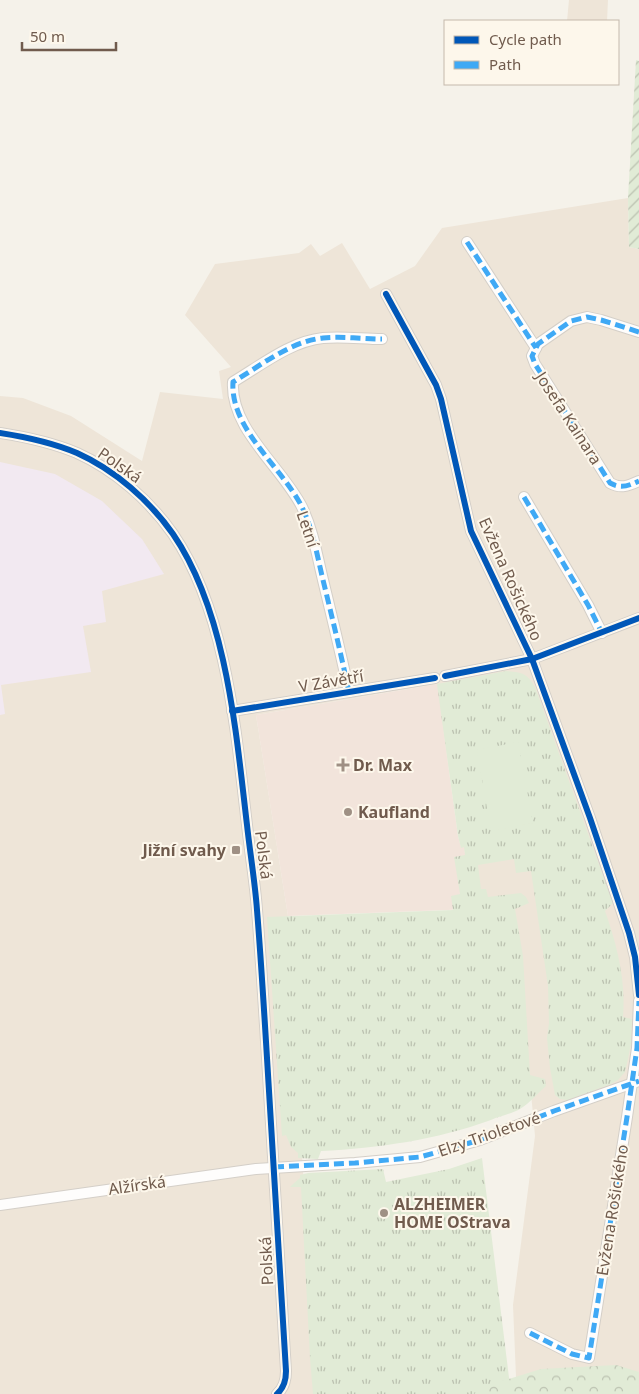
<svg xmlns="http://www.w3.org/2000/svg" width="639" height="1394" viewBox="0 0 639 1394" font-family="'Noto Sans',sans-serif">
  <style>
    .residential { fill: #eee5d8 }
    .commercial { fill: #f2e4db }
    .education { fill: #f2e9f1 }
    .grass { fill: url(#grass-tufts) }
    .forest { fill: url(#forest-crowns) }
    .garden { fill: url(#garden-furrows) }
    .pitch { fill: #e1ebd6 }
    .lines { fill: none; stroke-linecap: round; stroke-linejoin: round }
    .minor-casing { stroke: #d4cfc8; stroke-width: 12 }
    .minor { stroke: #fefdfc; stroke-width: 10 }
    .quiet { stroke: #3fa9f5; stroke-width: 5; stroke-dasharray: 10 5; stroke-linecap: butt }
    .cycleway-casing { stroke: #fdf7eb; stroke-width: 9 }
    .cycleway { stroke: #0057b8; stroke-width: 6 }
    .poi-dot { fill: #9f9084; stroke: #fdf7eb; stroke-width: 2 }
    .labels { text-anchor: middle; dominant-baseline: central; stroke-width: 4; stroke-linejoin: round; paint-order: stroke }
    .street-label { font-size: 16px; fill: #705b4d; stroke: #fdf7eb }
    .poi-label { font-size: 16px; font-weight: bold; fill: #705b4d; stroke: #fdf7eb; text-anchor: start }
  </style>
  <defs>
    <pattern id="grass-tufts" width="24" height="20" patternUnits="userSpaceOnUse" patternTransform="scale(1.25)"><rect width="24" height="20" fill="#e1ebd6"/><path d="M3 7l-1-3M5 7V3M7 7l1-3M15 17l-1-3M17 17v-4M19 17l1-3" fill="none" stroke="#bbc1b0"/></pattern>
    <pattern id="forest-crowns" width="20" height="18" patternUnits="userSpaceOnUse" patternTransform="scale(1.25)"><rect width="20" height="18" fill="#e1ebd6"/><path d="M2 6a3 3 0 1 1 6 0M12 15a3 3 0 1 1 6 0" fill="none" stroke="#bbc1b0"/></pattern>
    <pattern id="garden-furrows" width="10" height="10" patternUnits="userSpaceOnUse" patternTransform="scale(1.25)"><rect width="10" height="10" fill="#e1ebd6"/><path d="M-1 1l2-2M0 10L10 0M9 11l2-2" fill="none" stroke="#bbc1b0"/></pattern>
  </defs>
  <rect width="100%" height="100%" fill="#f5f2ea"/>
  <g class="residential">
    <path d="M569,0h39l-1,21h-40z"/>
    <path d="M628,198l1,49 10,2v1138l-123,-10 -3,-72 22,-169 -21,-225 -41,-2 -9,-62 -3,1 -25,-164 -180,31 32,201 16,272 17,206h-321v-998l23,2 48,18 71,45 18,-69 63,7 -4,-28 12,-4 -46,-52 30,-51 84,-11 12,-9 9,12 22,-13 28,46 45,-23 27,-38z"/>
  </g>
  <path class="commercial" d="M437,684l21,152 3,11h3l9,62 -185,7 -32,-201z"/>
  <path class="education" d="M0,462l55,12 47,27 40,38 22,35 -62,17 4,31 -23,4 8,46 -90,13 4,29 -5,1z"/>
  <g class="grass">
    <path d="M506,671c16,1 21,2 29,16l78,216 -8,8c12,34 21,69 18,106l9,2 -1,24 -3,16 -3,13 -7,8 -7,4 -43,16 -8,-1 -5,-4 -5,-27 -3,-30 2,-15 -1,-37 -17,-115 -15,2 -2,-14 -36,6 3,24h5l2,8 33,-4 5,4 3,6 -14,6 8,47 7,119 15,4 1,7c-8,7 -17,18 -26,23 -9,5 -20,7 -29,11 -55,20 -112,28 -170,31l-3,8 -20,-1v-5l-7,-6 -5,-12 -4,1 -15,-219 186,-7 -2,-14 9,-2 -6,-37 11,-2 -1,-8 -3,1 -3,-12 -21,-152z"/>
    <path d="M482,1158l29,236h-198l-3,-36 -9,-171h-11l3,-3 7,-6v-3l8,-2 75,-4 3,13 63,-13z"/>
  </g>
  <path class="forest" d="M616,1365l23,7v22h-165l12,-8 55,-17z"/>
  <path class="garden" d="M636,60l3,1v188l-10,-2 -1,-49z"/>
  <path class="pitch" d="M518,742l15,81 -42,8 -14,-81z"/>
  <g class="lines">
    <g class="minor-casing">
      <g id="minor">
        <path d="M467,242l69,106"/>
        <path d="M386,294l50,91 5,14 30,132 61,128 58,159 39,115 6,24 4,38"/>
        <path d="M639,332l-38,-12 -14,-3 -16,4 -33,23 -6,12 3,8 75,119c11,6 18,3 29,-2"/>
        <path d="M0,433c26,4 53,10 77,20 38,17 73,48 96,81 54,79 63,199 74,291 3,28 8,57 10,85 4,49 7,99 10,148 6,104 13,209 19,313 0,9 -2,17 -9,23"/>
        <path d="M524,497l64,108 14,28"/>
        <path d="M445,676l87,-17 107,-41"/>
        <path d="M349,692c-8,-38 -17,-75 -26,-112 -6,-25 -10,-50 -21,-73 -20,-40 -72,-78 -69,-125 27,-16 58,-41 90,-44 19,-2 40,1 59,1"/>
        <path d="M232,711l203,-33"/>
        <path d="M0,1205l256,-36 99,-6 65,-6 60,-17 74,-29 85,-30"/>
        <path d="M530,1333l42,21 17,4 38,-241 10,-69 2,-47"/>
      </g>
    </g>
    <use href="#minor" class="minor"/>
    <g class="quiet">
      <path d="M467,242l69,106"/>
      <path d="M639,332l-38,-12 -14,-3 -16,4 -33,23 -6,12 3,8 75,119c11,6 18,3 29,-2"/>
      <path d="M524,497l64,108 14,28"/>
      <path d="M349,692c-8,-38 -17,-75 -26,-112 -6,-25 -10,-50 -21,-73 -20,-40 -72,-78 -69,-125 27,-16 58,-41 90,-44 19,-2 40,1 59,1"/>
      <path d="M274,1167l81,-4 65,-6 60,-17 74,-29 85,-30"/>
      <path d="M530,1333l42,21 17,4 38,-241 10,-69 2,-47"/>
    </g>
    <g class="cycleway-casing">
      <g id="cycleway">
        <path d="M386,294l50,91 5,14 30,132 61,128 58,159 39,115 6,24 4,38"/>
        <path d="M0,433c26,4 53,10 77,20 38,17 73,48 96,81 54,79 63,199 74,291 3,28 8,57 10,85 4,49 7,99 10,148 6,104 13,209 19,313 0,9 -2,17 -9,23"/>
        <path d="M445,676l87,-17 107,-41"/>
        <path d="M232,711l203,-33"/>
      </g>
    </g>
    <use href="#cycleway" class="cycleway"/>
  </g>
  <g class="poi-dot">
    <path d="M340.5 757.5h5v5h5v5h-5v5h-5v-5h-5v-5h5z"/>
    <circle cx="348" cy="812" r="5"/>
    <rect x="231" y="845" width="10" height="10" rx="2.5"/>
    <circle cx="384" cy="1213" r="5"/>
  </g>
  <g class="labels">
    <g class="street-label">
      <text transform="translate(569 418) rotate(57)">Josefa Kainara</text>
      <text transform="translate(120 465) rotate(35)">Polská</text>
      <text transform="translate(308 529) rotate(71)">Letní</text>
      <text transform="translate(511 579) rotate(66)">Evžena Rošického</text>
      <text transform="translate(331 681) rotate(-10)">V Závětří</text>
      <text transform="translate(264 855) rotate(83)">Polská</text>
      <text transform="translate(489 1134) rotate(-19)">Elzy Trioletové</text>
      <text transform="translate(137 1185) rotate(-8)">Alžírská</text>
      <text transform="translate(612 1210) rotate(-81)">Evžena Rošického</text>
      <text transform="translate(266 1261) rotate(-93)">Polská</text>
    </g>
    <g class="poi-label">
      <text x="353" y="765">Dr. Max</text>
      <text x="358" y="812">Kaufland</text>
      <text x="226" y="850" text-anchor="end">Jižní svahy</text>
      <text x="394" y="1204">ALZHEIMER<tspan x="394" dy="18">HOME OStrava</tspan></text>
    </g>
  </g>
  <rect x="444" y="20" width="175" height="65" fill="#fdf7eb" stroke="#c5b9ac"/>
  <rect x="454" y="36" width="25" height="8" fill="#0057b8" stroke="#c5b9ac"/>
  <text x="489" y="45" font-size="15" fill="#705b4d">Cycle path</text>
  <rect x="454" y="61" width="25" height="8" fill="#3fa9f5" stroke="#c5b9ac"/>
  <text x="489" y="70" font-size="15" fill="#705b4d">Path</text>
  <path d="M22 42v8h94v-8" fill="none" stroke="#705b4d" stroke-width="2.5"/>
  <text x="30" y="42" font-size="15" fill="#705b4d" stroke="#fdf7eb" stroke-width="4" paint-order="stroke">50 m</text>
</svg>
